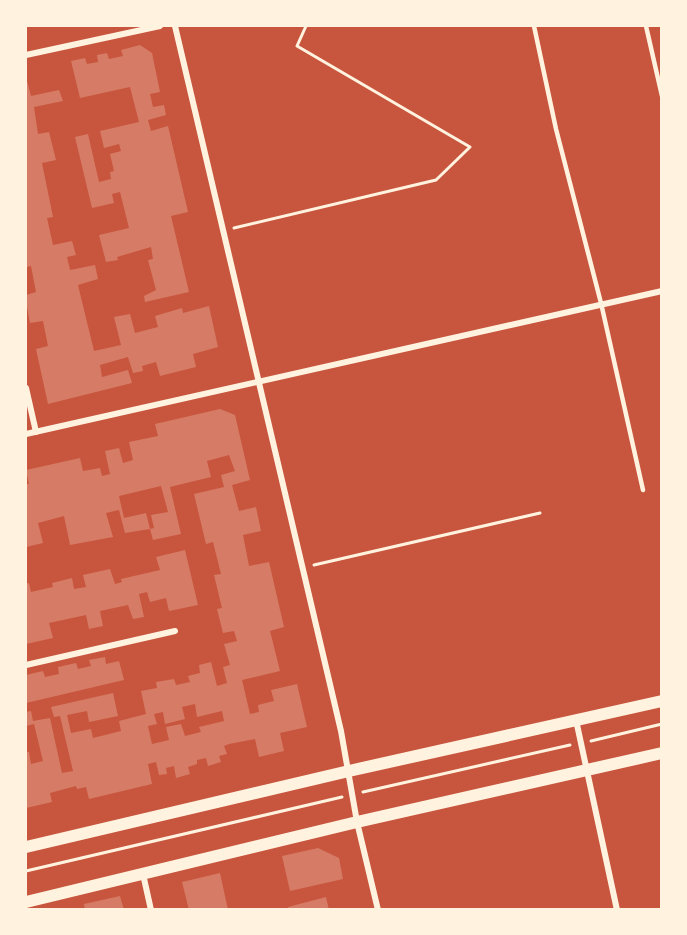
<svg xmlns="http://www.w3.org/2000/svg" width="687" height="935" viewBox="0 0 687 935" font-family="Barlow,sans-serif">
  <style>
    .building { fill: #d67c66; fill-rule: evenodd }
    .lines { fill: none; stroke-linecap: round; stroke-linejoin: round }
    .path { stroke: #fff3e0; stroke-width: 3 }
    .service { stroke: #fff3e0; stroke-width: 4.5 }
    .minor { stroke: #fff3e0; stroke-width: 6 }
    .secondary { stroke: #fff3e0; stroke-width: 12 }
  </style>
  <rect width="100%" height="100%" fill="#c8553d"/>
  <g class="building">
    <path d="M140,45l12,8 8,39 -10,2 3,13 11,-2 2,10 -18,5 3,11 17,-5 20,86 -17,4 18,76 -44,10 -1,-6 12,-6 -8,-30 5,-1 -2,-12 -34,10 1,3 -12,2 -7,-27 30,-7 -9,-36 -8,2 2,9 -22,5 -17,-71 13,-3 11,48 12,-3 -1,-7 4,-1 -4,-17 11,-3 -2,-7 -15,4 -4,-17 39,-9 -9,-35 -50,11 -9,-37 14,-3 2,6 11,-2 -1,-7 10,-2 2,6 14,-3 -2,-6z"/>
    <path d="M26,77l5,19 28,-6 4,11 -29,6 4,27 11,-2 7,28 -14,3 11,54 -6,1 6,27 19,-4 4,14 -9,2 3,13 25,-5 3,14 -20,6 16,66 27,-6 -7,-28 16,-3 5,19 23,-6 -3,-11 27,-8 1,5 26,-7 9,41 -25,7 3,13 -36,9 -4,-14 -14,4 1,5 -10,2 -5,-16 -28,8 2,12 26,-7 4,13 -84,21 -12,-55 12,-3 -5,-25 -13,2 -4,-22v-6l10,-3 -5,-26 -5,1z"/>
    <path d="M220,409l15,6 15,65 -18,5 7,26 17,-4 5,24 -18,4 6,31 20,-4 15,65 -14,4 10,40 -38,9 8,34 9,-2 -1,-7 16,-4 -3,-11 26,-6 10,43 -27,6 4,18 -25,6 -4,-18 -26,5 -5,2 3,8 -8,2 2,6 -13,4 -2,-8 -9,2v4l-9,3 2,7 -14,4 -2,-12 -8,2 1,6 -8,1 -3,-13 -8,2 4,20 -63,15 -3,-12 -9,2 -1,-3 -26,7 2,9 -26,6v-56h3l2,12 12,-3 -9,-37 -8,2v-14l5,-1 2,10 17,-3 12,55 11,-2 -13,-55 -6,1 -3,-10 62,-14 5,23 -29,6 -2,-11 -20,4 4,18 20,-4 2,9 28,-7 -2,-10 27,-7 -5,-23 16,-3 -1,-6 18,-3 2,6 14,-3 -2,-6 12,-3 -1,-8 12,-3 6,24 10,-3 -4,-16 7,-2 -6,-21 13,-3 -3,-10 -11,2 -6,-24 5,-1 -8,-33 7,-1 -8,-32 -7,2 -12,-50 30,-7 -3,-12 14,-4 -6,-16 -22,6 4,16 -41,10 11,47 -28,6 -3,-11 -25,4 -6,-23 -13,3 7,24 -43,8 -6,-29 -26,7 5,20 -17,4v-63h3l-3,-14 54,-12 3,13 17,-3 2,8 8,-2 -5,-23 14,-3 4,15 10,-3 -4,-18 29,-6 -3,-12zM161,486l7,26 -17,3 3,13 -4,1 -4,-16 -22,5 -5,-22zM195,704l2,13 25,-6 2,10 -25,6 2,5 -16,4 -4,-12 -15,3 3,13 -17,4 -4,-18 9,-2 -3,-10 9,-2 2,12 20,-5 -3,-12z"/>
    <path d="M185,550l13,55 -29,6 -3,-13 -16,4 -3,-10 -8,2 5,23 -11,2 -5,-14 -28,6 3,15 -14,3 -3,-14 -37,8 4,15 -27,6v-60l3,-1 2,9 22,-5 -1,-4 20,-5 2,11 12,-2 -3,-12 27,-6 5,15 7,-2 -1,-3 39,-9 -4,-13z"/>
    <path d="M105,657l1,7 13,-3 5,19 -98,23v-28l17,-4 2,6 14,-3 -1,-7 18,-4 2,6 13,-3 -2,-6z"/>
    <path d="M318,848l21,10 4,21 -53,12 -8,-35z"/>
    <path d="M220,873l8,37h-39l-7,-28z"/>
    <path d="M120,896l4,14h-39l-1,-6z"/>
    <path d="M326,897l3,13h-40l-1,-3z"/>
  </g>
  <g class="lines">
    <g class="path">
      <path d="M234,228l202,-48 34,-33 -173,-101 9,-20"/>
      <path d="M314,565l226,-52"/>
      <path d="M591,741l71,-17"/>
      <path d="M363,792l207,-47"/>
      <path d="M26,871l316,-74"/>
    </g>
    <g class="service">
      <path d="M534,26l22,103 45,174 42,187"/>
      <path d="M646,26l16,70"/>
    </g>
    <g class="minor">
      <path d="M175,26l166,705 16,91 21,88"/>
      <path d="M26,55l134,-29"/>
      <path d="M26,388l10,44"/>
      <path d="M26,434l636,-143"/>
      <path d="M26,665l149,-34"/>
      <path d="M576,720l41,190"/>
      <path d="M143,874l8,36"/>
    </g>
    <g class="secondary">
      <path d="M26,847l323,-76 313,-70"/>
      <path d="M26,902l331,-80 305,-69"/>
    </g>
  </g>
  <rect width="687" height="935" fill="none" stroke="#fff3e0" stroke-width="54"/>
</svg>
